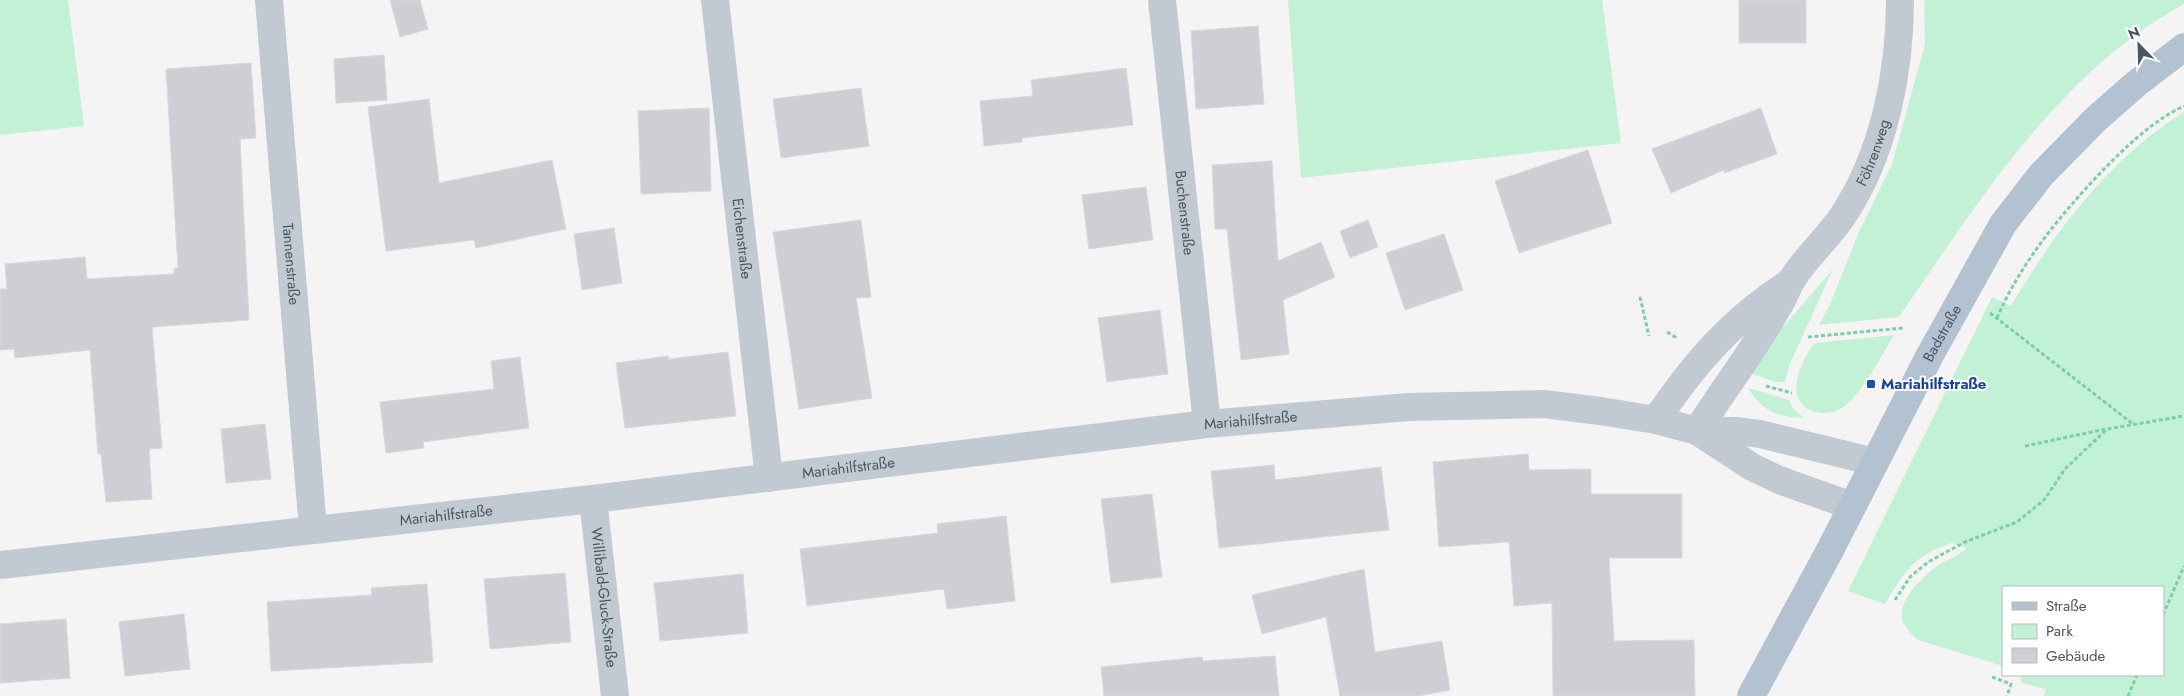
<svg xmlns="http://www.w3.org/2000/svg" width="2184" height="696" viewBox="0 0 2184 696" font-family="Jost,sans-serif">
  <style>
    .green { fill: #c3f1d5 }
    .building { fill: #cdcfd5; stroke: #d7d9de }
    .lines { fill: none; stroke-linecap: round; stroke-linejoin: round }
    .path { stroke: #7ad0a6; stroke-width: 3; stroke-dasharray: 4 2.5; stroke-linecap: butt }
    .minor { stroke: #c1cad2; stroke-width: 28 }
    .major { stroke: #b3c2d1; stroke-width: 28 }
    .transit-dot { fill: #1a4fb4; stroke: #fff; stroke-width: 2 }
    .labels { text-anchor: middle; dominant-baseline: central; stroke-width: 4; stroke-linejoin: round; paint-order: stroke }
    .street-label { font-size: 15px; fill: #4a5661; stroke: #fff }
    .transit-label { font-size: 15px; font-weight: bold; fill: #164399; stroke: #fff; text-anchor: start }
  </style>
  <rect width="100%" height="100%" fill="#f5f3f3"/>
  <g class="green">
    <path d="M0,0h68l16,126 -84,9z"/>
    <path d="M1288,0h314l19,143 -320,35z"/>
    <path d="M1924,0h260v4c-127,70 -205,197 -285,313l-80,8 12,-23 27,-68 34,-70 33,-120z"/>
    <path d="M2184,112v584h-140l2,-7 -25,-6 -1,-8h143v-88h-160v79l-85,-26c-6,-6 -14,-12 -16,-21 -4,-19 21,-43 35,-53 10,-6 22,-11 30,-18l-16,-5c-40,15 -45,27 -66,61l-37,-13 144,-294 19,9c45,-76 98,-147 173,-194z"/>
    <path d="M1833,269l-44,97 -4,16h-10l-25,-9 25,-37z"/>
    <path d="M1894,335c-11,18 -32,58 -48,70 -17,14 -49,10 -50,-17 0,-9 4,-17 7,-26 4,-7 6,-14 13,-19z"/>
    <path d="M1748,388l41,12 4,8 11,10c-27,-1 -42,-7 -56,-30z"/>
  </g>
  <g class="building">
    <path d="M390,0h30l8,29 -28,8z"/>
    <rect x="1739" y="0" width="67" height="43"/>
    <path d="M1258,26l6,78 -68,5 -5,-78z"/>
    <path d="M384,55l3,45 -51,3 -2,-44z"/>
    <path d="M251,63l5,75 -16,1 9,181 -97,7 10,121 -13,1 3,50 -46,3 -5,-48h-3l-8,-104 -75,8 -1,-9 -14,1v-61h7l-2,-25 80,-7 2,22 87,-5v-6h4l-12,-199z"/>
    <path d="M1126,68l7,57 -111,13v4l-38,4 -4,-45 53,-5 -2,-16z"/>
    <path d="M861,88l8,58 -88,12 -8,-59z"/>
    <path d="M429,99l10,84 113,-23 14,69 -90,19 -2,-8 -88,11 -18,-144z"/>
    <path d="M709,108l2,83 -70,3 -3,-83z"/>
    <path d="M1761,108l16,46 -53,19v-3l-53,23 -19,-44z"/>
    <path d="M1588,150l24,73 -93,30 -24,-72z"/>
    <path d="M1272,161l6,100 43,-19 14,35 -52,23 6,54 -48,6 -14,-131h-12l-3,-64z"/>
    <path d="M1146,187l7,53 -64,9 -7,-54z"/>
    <path d="M861,220l10,77 -15,1 16,100 -73,11 -26,-177z"/>
    <path d="M1368,220l10,27 -28,11 -10,-27z"/>
    <path d="M614,228l8,55 -40,7 -8,-56z"/>
    <path d="M1444,234l19,56 -58,20 -19,-57z"/>
    <path d="M1160,310l8,64 -61,8 -9,-64z"/>
    <path d="M728,352l8,64 -111,12 -9,-65 52,-7 1,3z"/>
    <path d="M520,357l9,71 -106,14 1,6 -38,5 -6,-51 114,-13 -3,-28z"/>
    <path d="M265,424l6,55 -45,4 -5,-54z"/>
    <path d="M1528,454l1,16 62,-1v25h91v64h-73l5,83 80,-1 1,56h-142l-1,-93 -38,3 -5,-64 -70,5 -6,-85z"/>
    <path d="M1274,465l1,15 106,-13 8,63 -170,18 -8,-77z"/>
    <path d="M1152,494l10,83 -51,6 -10,-84z"/>
    <path d="M1006,516l9,85 -68,8 -3,-20 -137,17 -7,-57 138,-16 -1,-9z"/>
    <path d="M1364,569l11,83 67,-11 8,49 -31,6h-79l-14,-79 -64,17 -10,-39z"/>
    <path d="M565,573l6,69 -81,7 -6,-70z"/>
    <path d="M743,574l5,59 -88,8 -6,-58z"/>
    <path d="M427,584l6,78 -162,9 -4,-69 105,-7 -1,-7z"/>
    <path d="M184,614l6,55 -65,7 -6,-54z"/>
    <path d="M66,619l4,59 -70,5v-59z"/>
    <path d="M1275,656l4,40h-175l-3,-29 101,-10 1,4z"/>
  </g>
  <g class="lines">
    <g class="path">
      <path d="M1640,297l9,39"/>
      <path d="M1990,313l143,111"/>
      <path d="M1997,318c25,-58 66,-106 109,-151 23,-23 48,-47 78,-61"/>
      <path d="M1667,332l10,6"/>
      <path d="M1808,337l95,-9"/>
      <path d="M1766,386l26,7"/>
      <path d="M2025,446l81,-17"/>
      <path d="M1895,600l15,-23 18,-15 37,-20 52,-20 27,-22 21,-31 42,-40 77,-13"/>
      <path d="M2163,615l21,-49"/>
      <path d="M1992,677l19,7 -4,12"/>
      <path d="M2128,696l9,-21"/>
    </g>
    <g class="minor">
      <path id="s1" d="M269,0l44,529"/>
      <path id="s2" d="M715,0l54,478"/>
      <path id="s3" d="M1162,0l45,424"/>
      <path d="M1656,420c37,-55 76,-101 133,-137"/>
      <path id="s4" d="M1697,431c26,-41 57,-81 81,-124 5,-8 8,-16 12,-24 14,-25 38,-44 54,-69 40,-61 56,-142 56,-214"/>
      <path d="M1697,431l55,36 27,13 73,26"/>
      <path id="s5" d="M593,499l22,197"/>
      <path id="s6" d="M0,565l593,-66 614,-75 202,-17 135,-3 56,7 56,9 41,11h41l22,3 115,28"/>
    </g>
    <path class="major" id="s7" d="M1751,696l78,-144 101,-197 73,-131 38,-49 55,-56 41,-36 47,-36"/>
  </g>
  <rect class="transit-dot" x="1866" y="379" width="10" height="10" rx="2.5"/>
  <g class="labels">
    <g class="street-label">
      <text stroke="none"><textPath href="#s4" startOffset="331">Föhrenweg</textPath></text>
      <text stroke="none"><textPath href="#s3" startOffset="214">Buchenstraße</textPath></text>
      <text stroke="none"><textPath href="#s2" startOffset="240">Eichenstraße</textPath></text>
      <text stroke="none"><textPath href="#s1" startOffset="265">Tannenstraße</textPath></text>
      <text stroke="none"><textPath href="#s7" startOffset="410">Badstraße</textPath></text>
      <text stroke="none"><textPath href="#s6" startOffset="1259">Mariahilfstraße</textPath></text>
      <text stroke="none"><textPath href="#s6" startOffset="854">Mariahilfstraße</textPath></text>
      <text stroke="none"><textPath href="#s6" startOffset="449">Mariahilfstraße</textPath></text>
      <text stroke="none"><textPath href="#s5" startOffset="99">Willibald-Gluck-Straße</textPath></text>
    </g>
    <g class="transit-label">
      <text x="1881" y="384">Mariahilfstraße</text>
    </g>
  </g>
  <rect x="2002" y="586" width="162" height="90" fill="#ffffff" stroke="#b7bbc0"/>
  <rect x="2012" y="602" width="25" height="8" fill="#b3c2d1" stroke="#b7bbc0"/>
  <text x="2046" y="611" font-size="15" fill="#4a5661">Straße</text>
  <rect x="2012" y="624" width="25" height="15" fill="#c3f1d5" stroke="#b7bbc0"/>
  <text x="2046" y="636" font-size="15" fill="#4a5661">Park</text>
  <rect x="2012" y="648" width="25" height="15" fill="#cdcfd5" stroke="#b7bbc0"/>
  <text x="2046" y="661" font-size="15" fill="#4a5661">Gebäude</text>
  <g transform="translate(2139 45) rotate(337)" stroke="#ffffff" stroke-width="4" paint-order="stroke">
  <path d="M0-4L9 19L0 12L-9 19Z" fill="#4a5661"/>
  <text y="-8" font-size="14" font-weight="bold" text-anchor="middle" fill="#4a5661">N</text>
  </g>
</svg>
